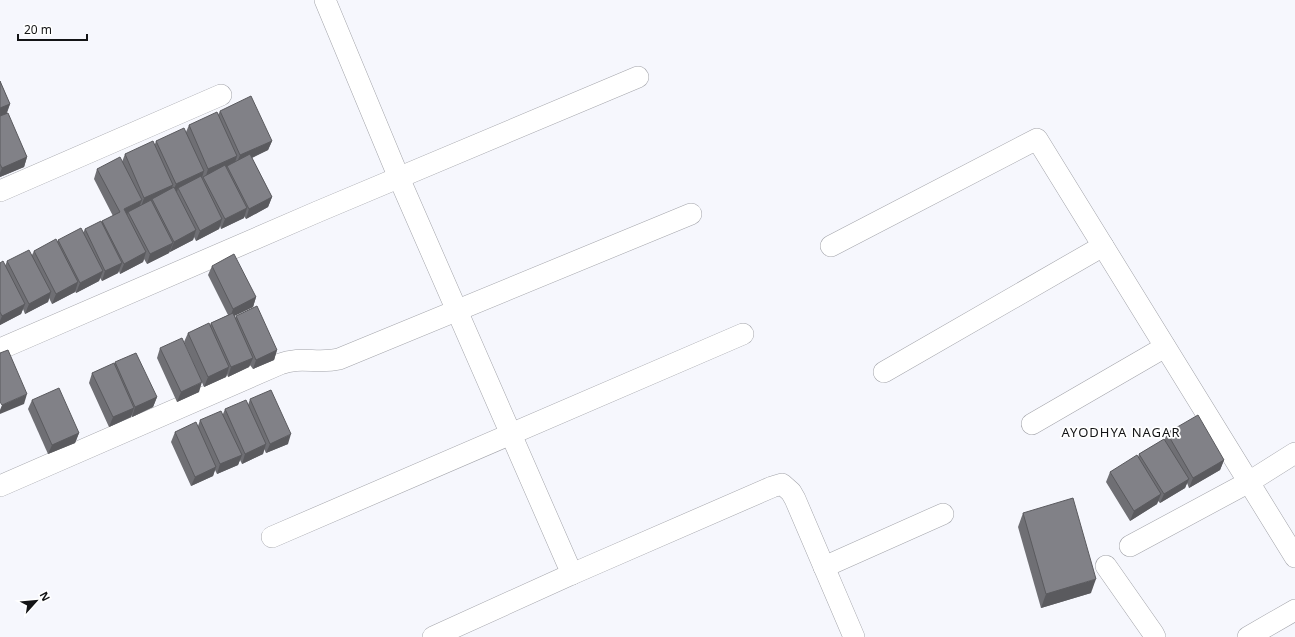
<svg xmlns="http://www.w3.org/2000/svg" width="1295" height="637" viewBox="0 0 1295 637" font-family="'Noto Sans',sans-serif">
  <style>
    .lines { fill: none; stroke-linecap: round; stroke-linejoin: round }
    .minor-casing { stroke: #a3a4aa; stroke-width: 22 }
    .minor { stroke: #fff; stroke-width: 21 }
    .wall { fill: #6f6f74 }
    .shaded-wall { fill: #5a5a5e }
    .building { fill: #818187; stroke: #5a5a5e }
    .labels { text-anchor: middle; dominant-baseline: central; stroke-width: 3.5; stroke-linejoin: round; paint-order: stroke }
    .neighbourhood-label { font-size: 13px; letter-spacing: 1px; fill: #131416; stroke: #fff }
  </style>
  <rect width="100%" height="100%" fill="#f6f7fd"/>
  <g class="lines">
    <g class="minor-casing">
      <g id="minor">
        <path d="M325,0l74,178 173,396 -139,63"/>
        <path d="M0,191l221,-96"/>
        <path d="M831,246l206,-107 258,418"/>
        <path d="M0,349l317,-137 321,-135"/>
        <path d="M884,372l219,-126"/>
        <path d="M1032,424l133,-77"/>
        <path d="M0,486l280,-122c20,-8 38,0 59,-5l352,-145"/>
        <path d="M272,537l471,-203"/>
        <path d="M1130,546l119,-64 46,-29"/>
        <path d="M1106,566l47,67 2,4"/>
        <path d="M824,567l119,-53"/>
        <path d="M572,574l200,-87 10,-3 9,8 4,7 59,138"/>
        <path d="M1248,637l47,-27"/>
      </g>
    </g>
    <use href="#minor" class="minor"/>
  </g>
  <g class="wall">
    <path d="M0,81l10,23 -3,9 20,44 -3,10 -24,10z"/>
    <path d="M220,111l52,30 -4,9 -16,8 20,39 -4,10 -22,12 -2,-3v2l-23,11 -1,-3 -1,3 -23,12 -2,-4 -1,3 -23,12v-1l-1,2 -22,11 -3,-5 -1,3 -23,12 -1,-3 -1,2 -16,8 -2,-3 -1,3 -23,12 -1,-2v1l-23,12 -3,-6 -1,4 -23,12 -2,-5 -2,5 -21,11v-62l5,3 2,-5 25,-6 2,-4 24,-10v-1l25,-7 2,-4 17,-7v-1l11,-5 -19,-37 3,-10 25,-7 3,-8 30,-10 1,-3 30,-9 3,-7 29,-10z"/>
    <path d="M212,266l44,31 -3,10 -19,9 1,2 1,-2 41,34 -3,10 -21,9 -3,-4 -1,2 -21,10 -1,-3 -1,3 -22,10 -20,-45 4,-9 22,-8 1,-2 17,-8 -20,-40z"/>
    <path d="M160,348l39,44 -22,10 -20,-44z"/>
    <path d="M115,362l42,35 -4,10 -21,10 -1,-2v2l-22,10 -20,-44 3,-10 22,-9z"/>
    <path d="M250,399l38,45 -22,9 -2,-4 -1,5 -21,10 -2,-4 -2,5 -21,9 -2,-4 -2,6 -22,10 -20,-44 4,-10 23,-6 2,-6 23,-6 2,-5 23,-4z"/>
    <path d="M32,400l47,33 -4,10 -27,11 -20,-45z"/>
    <path d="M1167,433l57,27 -4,10 -31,18 -2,-5 -2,5 -25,15 -2,-2 -1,3 -27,17 -24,-39 4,-10 28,-15 1,-3 26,-15z"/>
    <path d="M1023,513l68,80 -50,15 -23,-81z"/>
  </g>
  <g class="shaded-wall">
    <path d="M10,104l-4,10 -6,2v-8z"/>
    <path d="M272,141l-4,9 -32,15 4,-10z"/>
    <path d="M237,156l-3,10h-7l-1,3 -21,10 3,-10z"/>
    <path d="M27,157l-3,10 -24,10v-4l2,-5z"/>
    <path d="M204,171l-3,10 -23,7 -1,4 -5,2 4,-10z"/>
    <path d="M173,185l-4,10 -17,4 -2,4 -9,4 3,-9z"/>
    <path d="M272,197l-4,10 -22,12 3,-10z"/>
    <path d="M142,200l-4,10 -10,2 -1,4 -3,-7z"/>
    <path d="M247,208l-3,10 -23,11 4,-10z"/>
    <path d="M222,219l-3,10 -23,12 4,-10z"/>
    <path d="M196,230l-3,10 -23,12 4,-10z"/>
    <path d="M173,243l-4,10 -22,11 3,-10z"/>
    <path d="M146,252l-3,10 -23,12 4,-10z"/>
    <path d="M122,263l-4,10 -16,8 3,-10z"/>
    <path d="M103,271l-4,10 -23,12 4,-10z"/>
    <path d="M78,282l-3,10 -23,12 4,-10z"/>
    <path d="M51,292l-3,10 -23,12 4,-10z"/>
    <path d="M256,297l-3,10 -23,11 3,-9z"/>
    <path d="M25,304l-4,10 -21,11v-4l2,-5z"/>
    <path d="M277,350l-3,10 -21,9 3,-9z"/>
    <path d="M253,358l-4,9 -21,10 3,-10z"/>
    <path d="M229,367l-3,10 -22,10 4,-10z"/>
    <path d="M202,382l-3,10 -22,10 4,-10z"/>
    <path d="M27,394l-3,10 -24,10v-4l2,-5z"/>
    <path d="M157,397l-4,10 -21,10 3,-10z"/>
    <path d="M134,408l-3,9 -22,10 4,-10z"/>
    <path d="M79,433l-4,10 -27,11 4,-9z"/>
    <path d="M291,434l-3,10 -22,9 4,-9z"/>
    <path d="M266,444l-3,10 -21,10 3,-10z"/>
    <path d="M242,455l-4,10 -21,9 3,-10z"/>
    <path d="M1224,460l-4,10 -31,18 4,-10z"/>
    <path d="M216,467l-3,9 -22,10 4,-9z"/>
    <path d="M1189,479l-4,9 -25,15 4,-9z"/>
    <path d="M1161,494l-4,10 -27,17 4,-10z"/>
    <path d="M1096,579l-5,14 -50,15 5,-14z"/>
  </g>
  <g class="building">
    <path d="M0,81l10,23 -10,4z"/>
    <path d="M251,96l21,45 -32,14 -20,-44z"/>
    <path d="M217,112l20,44 -29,13 -19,-44z"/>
    <path d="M8,113l19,44 -25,11 -2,-4v-48z"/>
    <path d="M184,128l20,43 -28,13 -20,-43z"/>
    <path d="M153,141l20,44 -29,13 -19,-44z"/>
    <path d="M250,154l22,43 -23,12 -22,-43z"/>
    <path d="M120,157l22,43 -18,9 22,43 -22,12 -22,-43 18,-9 -23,-43z"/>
    <path d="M225,165l22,43 -22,11 -22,-42z"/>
    <path d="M201,176l21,43 -22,12 -22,-43z"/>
    <path d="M174,187l22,43 -22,12 -22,-43z"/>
    <path d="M151,200l22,43 -23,11 -22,-42z"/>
    <path d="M101,221l21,42 -17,8 -20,-42z"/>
    <path d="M81,228l22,43 -23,12 -22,-43z"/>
    <path d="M56,239l22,43 -22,12 -22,-43z"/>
    <path d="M29,250l22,42 -22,12 -22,-43z"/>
    <path d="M234,254l22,43 -23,12 -21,-43z"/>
    <path d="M3,261l22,43 -23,12 -2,-4v-49z"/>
    <path d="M257,306l20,44 -21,10 -20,-44z"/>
    <path d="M233,313l20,45 -22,9 -20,-44z"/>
    <path d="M209,323l20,44 -21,10 -20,-44z"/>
    <path d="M182,338l20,44 -21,10 -21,-44z"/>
    <path d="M8,350l19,44 -25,11 -2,-3v-49z"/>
    <path d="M136,353l21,44 -22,10 -20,-45z"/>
    <path d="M114,363l20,45 -21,9 -21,-44z"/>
    <path d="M59,388l20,45 -27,12 -20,-45z"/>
    <path d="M271,390l20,44 -21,10 -20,-45z"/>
    <path d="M246,400l20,44 -21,10 -20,-45z"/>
    <path d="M221,411l21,44 -22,9 -20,-44z"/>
    <path d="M1198,415l26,45 -31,18 -26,-45z"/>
    <path d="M196,422l20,45 -21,10 -20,-45z"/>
    <path d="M1164,439l25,40 -25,15 -25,-40z"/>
    <path d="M1137,455l24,39 -27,17 -24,-39z"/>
    <path d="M1073,498l23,81 -50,15 -23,-81z"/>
  </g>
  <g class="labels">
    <g class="neighbourhood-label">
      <text x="1121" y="432">AYODHYA NAGAR</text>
    </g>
  </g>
  <g transform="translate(36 601) rotate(63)" stroke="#ffffff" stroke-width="3" paint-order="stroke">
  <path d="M0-3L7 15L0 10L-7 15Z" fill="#131416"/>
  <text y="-6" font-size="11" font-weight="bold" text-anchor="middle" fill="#131416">N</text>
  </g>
  <path d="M18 34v6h69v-6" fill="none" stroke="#131416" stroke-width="2"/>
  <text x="24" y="34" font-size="12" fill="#131416" stroke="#ffffff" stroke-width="3" paint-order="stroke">20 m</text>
</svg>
